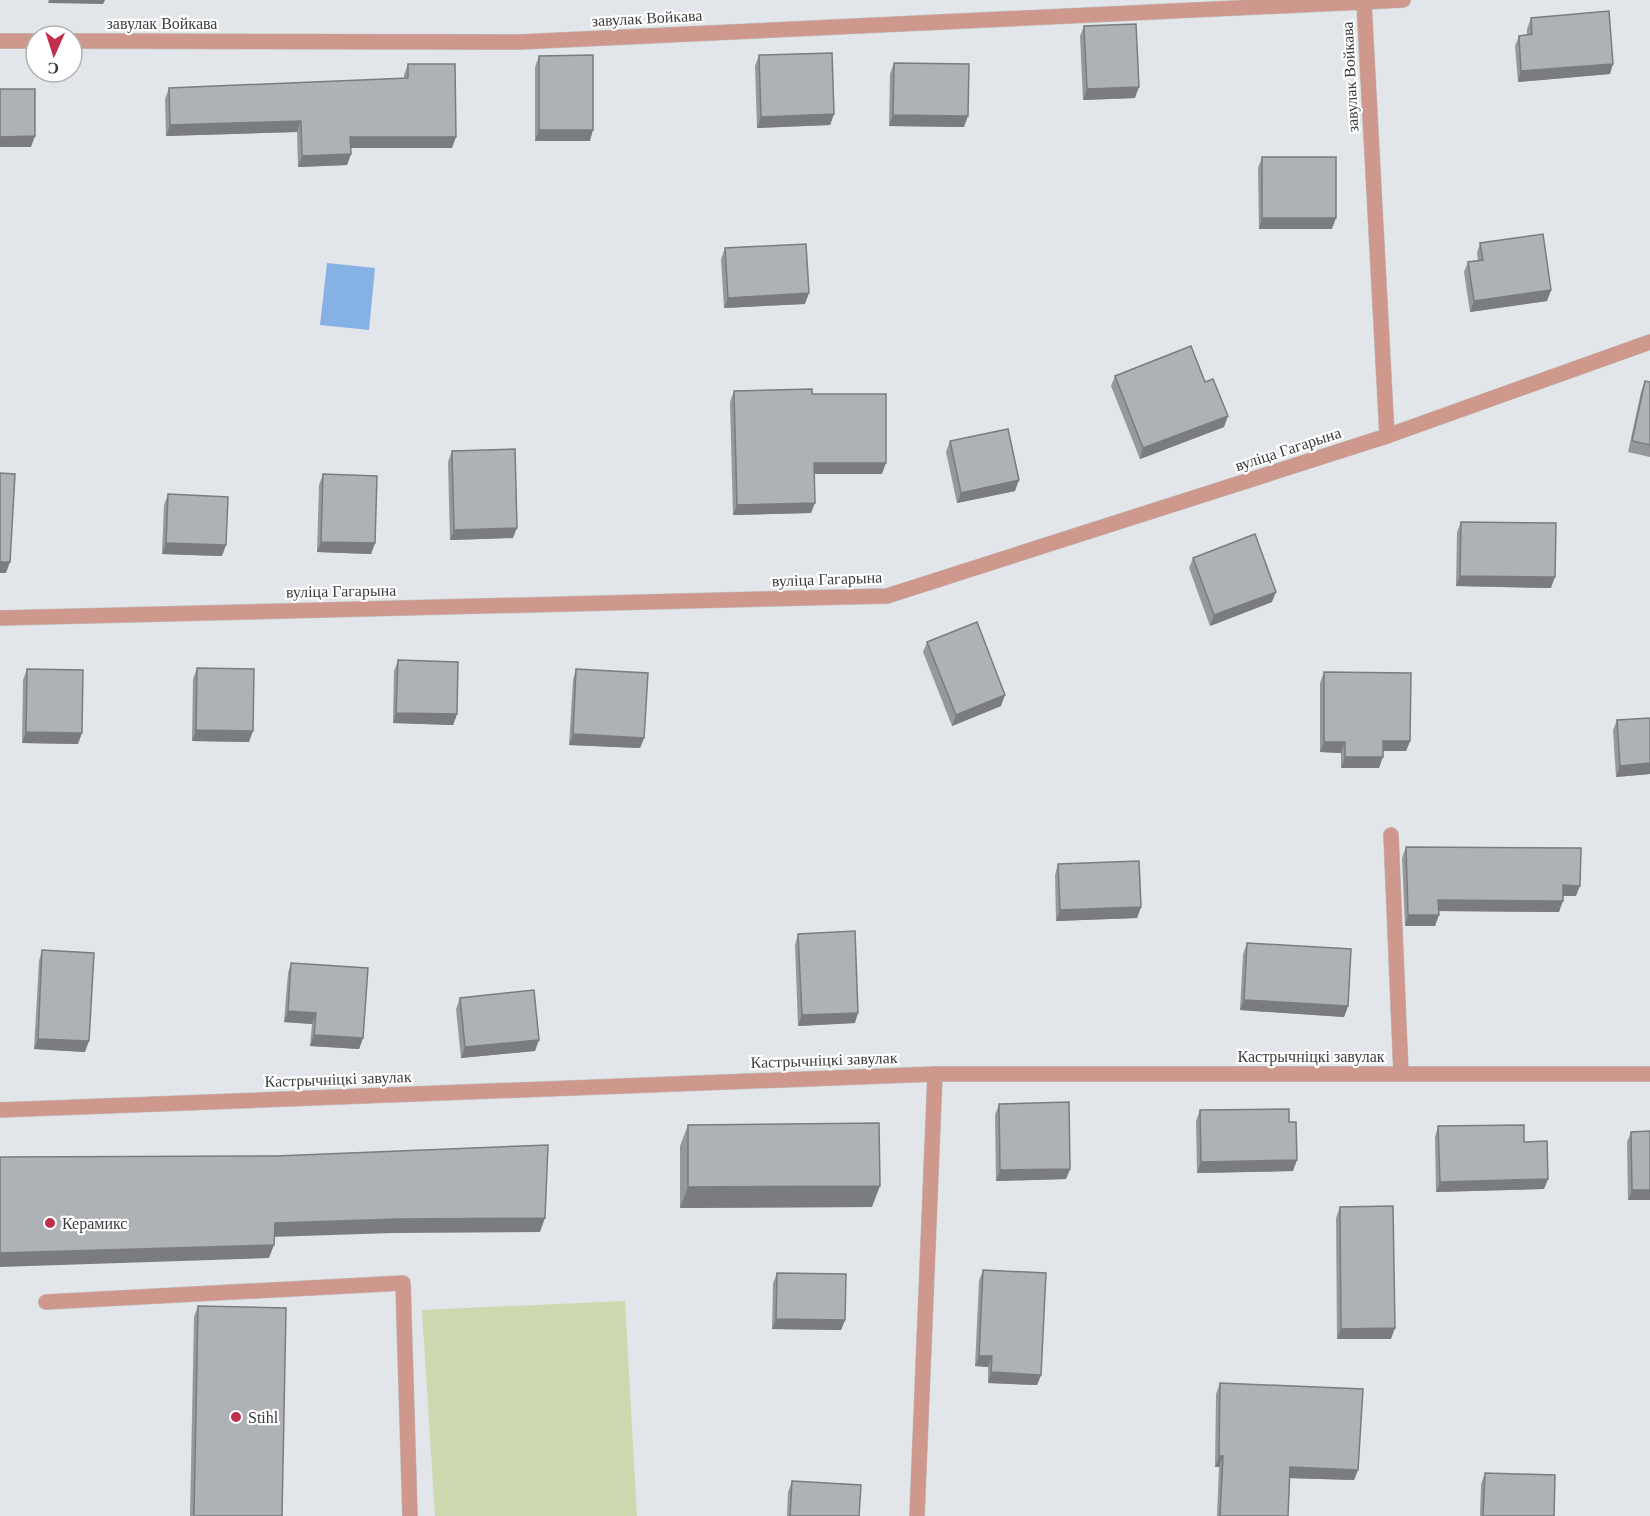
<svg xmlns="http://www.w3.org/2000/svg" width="1650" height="1516" viewBox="0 0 1650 1516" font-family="Georgia,serif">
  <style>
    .green { fill: #cdd8ae }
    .water { fill: #86b1e4 }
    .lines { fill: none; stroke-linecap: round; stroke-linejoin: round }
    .lane-casing { stroke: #c1c3c7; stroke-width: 16 }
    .street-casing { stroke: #c1c3c7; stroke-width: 16 }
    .lane { stroke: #ce998c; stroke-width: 15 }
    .street { stroke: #ce998c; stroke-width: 15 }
    .wall { fill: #96989c }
    .shaded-wall { fill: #7a7c7f }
    .building { fill: #aeb1b5; stroke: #7a7c7f; stroke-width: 1.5 }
    .poi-dot { fill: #c1304b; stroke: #fff; stroke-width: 2 }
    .labels { text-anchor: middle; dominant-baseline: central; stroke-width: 4.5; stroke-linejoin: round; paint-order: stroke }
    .street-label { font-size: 16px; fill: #3b3c3d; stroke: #fff }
    .poi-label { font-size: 16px; fill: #3b3c3d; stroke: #fff; text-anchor: start }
  </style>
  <rect width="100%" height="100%" fill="#e2e5e9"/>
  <path class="green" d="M625,1301l12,215h-202l-13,-206z"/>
  <path class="water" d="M327,263l48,5 -6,62 -49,-5z"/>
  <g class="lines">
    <g class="lane-casing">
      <g id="lane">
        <path d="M1364,2l39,-2"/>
        <path d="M1391,835l10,239"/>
        <path d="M46,1302l357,-19 7,233"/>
      </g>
    </g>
    <g class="street-casing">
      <g id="street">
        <path d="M0,41h36"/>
        <path d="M72,41l447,1 845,-40 23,434"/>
        <path d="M0,618l887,-22 500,-160 263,-94"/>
        <path d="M0,1110l935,-36h715"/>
        <path d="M917,1516l18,-442"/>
      </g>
    </g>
    <use href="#lane" class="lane"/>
    <use href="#street" class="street"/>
  </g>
  <g class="wall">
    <path d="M1531,18l79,56 -92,8 -3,-36 4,-10 8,-1v-6z"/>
    <path d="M1084,26l51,72 -52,2 -3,-64z"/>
    <path d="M759,55l75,59 -4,11 -73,3 -2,-62z"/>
    <path d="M539,56l51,85h-55v-74z"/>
    <path d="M894,63l70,64 -75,-1 1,-52z"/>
    <path d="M408,64l44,84h-101v6l-4,11 -49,2 -1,-35 -131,4 -1,-37 4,-11 235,-10v-3z"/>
    <path d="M1262,157l70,72h-73l-1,-61z"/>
    <path d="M1480,243l71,47 -4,11 -77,11 -6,-40 4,-10 10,-2 -1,-7z"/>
    <path d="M725,248l80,56 -81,4 -3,-49z"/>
    <path d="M1115,376l90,6 19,45 -84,32 -29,-73z"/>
    <path d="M1645,381l5,1v75l-22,-5 13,-60z"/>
    <path d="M734,391l78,3 70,80h-68l-3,39 -78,2 -3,-113z"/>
    <path d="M950,441l65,50 -58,12 -11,-51z"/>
    <path d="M452,451l61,87 -63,2 -2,-78z"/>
    <path d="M323,474l52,69 -4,11 -54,-2 2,-67z"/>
    <path d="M168,494l54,62 -60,-2 2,-49z"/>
    <path d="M1461,522l90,66 -95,-2 1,-54z"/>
    <path d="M1193,558l79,44 -62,24 -21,-58z"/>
    <path d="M927,642l74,64 -49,20 -29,-74z"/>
    <path d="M398,660l59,54 -4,11 -60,-2 1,-52z"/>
    <path d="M197,668l52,74 -57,-1 1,-62z"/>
    <path d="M27,669l51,75 -56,-1 1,-63z"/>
    <path d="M576,669l68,69 -4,10 -71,-3 4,-65z"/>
    <path d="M1324,672l86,69 -4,10h-23l-4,17h-38v-15l-21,-1v-69z"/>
    <path d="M1650,718v56l-34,3 -3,-47 4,-10z"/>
    <path d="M1406,847l170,49h-13l-4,16 -120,-1 -4,15h-30l-3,-68z"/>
    <path d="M1058,864l83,43 -4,11 -81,3 -1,-46z"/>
    <path d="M798,934l57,89 -57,3 -3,-81z"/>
    <path d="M1247,943l101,63 -4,11 -104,-7 3,-56z"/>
    <path d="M42,950l43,102 -51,-3 5,-88z"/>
    <path d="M291,963l72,75 -4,11 -49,-3 2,-22 -28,-2 4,-49z"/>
    <path d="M460,998l75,53 -74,7 -5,-49z"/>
    <path d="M999,1104l71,65 -4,10 -70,2 -1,-66z"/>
    <path d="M1200,1110l89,12 4,49 -96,2 -1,-52z"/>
    <path d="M688,1125l184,82 -192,1v-62z"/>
    <path d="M1438,1126l86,16 24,37 -4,10 -108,3 -1,-55z"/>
    <path d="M1631,1132l19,68h-22l-1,-58z"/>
    <path d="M1340,1207l51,132h-54l-1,-121z"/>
    <path d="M983,1270l58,105 -4,10 -49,-2v-16l-13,-1 4,-85z"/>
    <path d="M777,1273l68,47 -4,10 -69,-1 1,-46z"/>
    <path d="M198,1306l84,210h-92l4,-199z"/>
    <path d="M1220,1383l138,87 -4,10 -64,-2 -2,38h-71l2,-49h-4l1,-73z"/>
    <path d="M1485,1473l69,43h-74l1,-32z"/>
    <path d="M792,1481l67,35h-72l1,-24z"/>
  </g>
  <g class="shaded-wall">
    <path d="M49,0h56l-2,4 -55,-1z"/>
    <path d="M1613,64l-3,10 -92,8 3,-11z"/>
    <path d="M1139,87l-4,11 -52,2 4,-11z"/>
    <path d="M834,114l-4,11 -73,3 4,-11z"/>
    <path d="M893,115l75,1 -4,11 -75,-1z"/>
    <path d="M301,121l-4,11 -131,4 4,-11z"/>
    <path d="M539,130h54l-3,11h-55z"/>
    <path d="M35,136l-4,11h-31v-10z"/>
    <path d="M350,137h106l-4,11h-106z"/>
    <path d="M351,154l-4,11 -49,2 4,-11z"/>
    <path d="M1262,218h74l-4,11h-73z"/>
    <path d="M1551,290l-4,11 -77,11 4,-11z"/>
    <path d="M809,293l-4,11 -81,4 4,-10z"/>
    <path d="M1228,416l-4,11 -84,32 3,-11z"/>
    <path d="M814,463h72l-4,11h-72z"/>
    <path d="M1019,480l-4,11 -58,12 4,-10z"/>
    <path d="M815,503l-4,10 -78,2 4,-10z"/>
    <path d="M517,528l-4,10 -63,2 4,-10z"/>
    <path d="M321,542l54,1 -4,11 -54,-2z"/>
    <path d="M166,543l60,2 -4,11 -60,-2z"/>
    <path d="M0,562h10l-4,11h-6z"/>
    <path d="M1460,576l95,1 -4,11 -95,-2z"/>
    <path d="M1276,592l-4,10 -62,24 4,-11z"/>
    <path d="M1005,695l-4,11 -49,20 4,-11z"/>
    <path d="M396,713l61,1 -4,11 -60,-2z"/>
    <path d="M196,730l57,1 -4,11 -57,-1z"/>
    <path d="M26,732l56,1 -4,11 -56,-1z"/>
    <path d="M573,734l71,4 -4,10 -71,-3z"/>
    <path d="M1383,741h27l-4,10h-27z"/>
    <path d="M1324,742h21l-4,11 -21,-1z"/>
    <path d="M1345,757h38l-4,11h-38z"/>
    <path d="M1650,763v11l-34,3 4,-11z"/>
    <path d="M1563,885l17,1 -4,10h-17z"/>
    <path d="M1438,900l125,1 -4,11 -124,-1z"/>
    <path d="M1141,907l-4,11 -81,3 4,-11z"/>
    <path d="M1408,915h31l-4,11h-30z"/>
    <path d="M1244,1000l104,6 -4,11 -104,-7z"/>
    <path d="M288,1011l28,2 -4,11 -28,-2z"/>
    <path d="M858,1013l-3,10 -57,3 4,-11z"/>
    <path d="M314,1035l49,3 -4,11 -49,-3z"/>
    <path d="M38,1039l51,2 -4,11 -51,-3z"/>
    <path d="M539,1040l-4,11 -74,7 4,-11z"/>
    <path d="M1297,1160l-4,11 -96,2 4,-11z"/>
    <path d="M1070,1169l-4,10 -70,2 4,-11z"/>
    <path d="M1548,1179l-4,10 -108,3 4,-10z"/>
    <path d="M880,1186l-8,21 -192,1 8,-21z"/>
    <path d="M1632,1190h18v10h-22z"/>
    <path d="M545,1218l-5,14 -147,1 -123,4 5,-14 123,-4z"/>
    <path d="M274,1245l-5,13 -269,9v-14z"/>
    <path d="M776,1319l69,1 -4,10 -69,-1z"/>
    <path d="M1395,1328l-4,11h-54l4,-10z"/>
    <path d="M979,1356h13l-4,11 -13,-1z"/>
    <path d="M991,1372l50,3 -4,10 -49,-2z"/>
    <path d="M1219,1456h4l-4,11h-4z"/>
    <path d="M1290,1467l68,3 -4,10 -68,-2z"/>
  </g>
  <g class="building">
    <path d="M1609,11l4,53 -92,7 -2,-35 13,-2 -1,-16z"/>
    <path d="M1136,24l3,63 -52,2 -3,-63z"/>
    <path d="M832,53l2,61 -73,3 -2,-62z"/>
    <path d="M593,55v75h-54v-74z"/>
    <path d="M894,63l75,1 -1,52 -75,-1z"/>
    <path d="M408,64h47l1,73h-106l1,17 -49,2 -1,-35 -131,4 -1,-37 239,-10z"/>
    <path d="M0,89h35v47l-35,1z"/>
    <rect x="1262" y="157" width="74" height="61"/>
    <path d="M1543,234l8,56 -77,11 -6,-39 15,-2 -3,-17z"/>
    <path d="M806,244l3,49 -81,5 -3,-50z"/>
    <path d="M1191,346l14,36 8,-3 15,37 -85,32 -28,-72z"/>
    <path d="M1645,381l5,1v63l-18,-4z"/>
    <path d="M812,389v5h74v69h-72l1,40 -78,2 -3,-114z"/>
    <path d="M1008,429l11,51 -58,13 -11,-52z"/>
    <path d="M515,449l2,79 -63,2 -2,-79z"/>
    <path d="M0,473l15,1 -5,88h-10z"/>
    <path d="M323,474l54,2 -2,67 -54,-1z"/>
    <path d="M168,494l60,3 -2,48 -60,-2z"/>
    <path d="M1461,522l95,1 -1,54 -95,-1z"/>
    <path d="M1255,534l21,58 -62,23 -21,-57z"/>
    <path d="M977,622l28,73 -49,20 -29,-73z"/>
    <path d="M398,660l60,2 -1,52 -61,-1z"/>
    <path d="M197,668l57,1 -1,62 -57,-1z"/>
    <path d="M27,669l56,1 -1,63 -56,-1z"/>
    <path d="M576,669l72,4 -4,65 -71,-4z"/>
    <path d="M1324,672l87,1 -1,68h-27v16h-38v-15h-21z"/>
    <path d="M1650,718v45l-30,3 -3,-46z"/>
    <path d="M1406,847l175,1 -1,38 -17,-1v16l-125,-1 1,15h-31z"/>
    <path d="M1139,861l2,46 -81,3 -2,-46z"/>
    <path d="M855,931l3,82 -56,2 -4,-81z"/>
    <path d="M1247,943l104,6 -3,57 -104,-6z"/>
    <path d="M42,950l52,3 -5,88 -51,-2z"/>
    <path d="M291,963l77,5 -5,70 -49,-3 2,-22 -28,-2z"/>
    <path d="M534,990l5,50 -74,7 -5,-49z"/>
    <path d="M1069,1102l1,67 -70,1 -1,-66z"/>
    <path d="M1289,1109v13h7l1,38 -96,2 -1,-52z"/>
    <path d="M879,1123l1,63 -192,1v-62z"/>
    <path d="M1524,1125v17l23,-1 1,38 -108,3 -2,-56z"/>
    <path d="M1650,1131v59h-18l-1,-58z"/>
    <path d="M548,1145l-3,73 -147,1 -123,4 -1,22 -274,8v-96l276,-1z"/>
    <path d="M1393,1206l2,122 -54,1 -1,-122z"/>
    <path d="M983,1270l63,3 -5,102 -50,-3 1,-16h-13z"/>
    <path d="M777,1273l69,1 -1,46 -69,-1z"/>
    <path d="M198,1306l88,2 -4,208h-88z"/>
    <path d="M1220,1383l143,6 -5,81 -68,-3 -2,49h-68l3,-60h-4z"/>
    <path d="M1485,1473l70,2 -1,41h-71z"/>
    <path d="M792,1481l69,4 -2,31h-69z"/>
  </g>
  <g class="poi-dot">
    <circle cx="50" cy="1223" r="6"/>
    <circle cx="236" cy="1417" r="6"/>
  </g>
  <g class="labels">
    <g class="street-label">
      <text transform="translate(647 18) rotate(-3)">завулак Войкава</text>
      <text x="162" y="23">завулак Войкава</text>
      <text transform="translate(1350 77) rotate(-93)">завулак Войкава</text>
      <text transform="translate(1288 449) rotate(-18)">вуліца Гагарына</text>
      <text transform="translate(827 579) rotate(-2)">вуліца Гагарына</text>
      <text transform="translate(341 591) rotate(-1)">вуліца Гагарына</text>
      <text x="1311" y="1056">Кастрычніцкі завулак</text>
      <text transform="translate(824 1060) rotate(-2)">Кастрычніцкі завулак</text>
      <text transform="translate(338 1079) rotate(-2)">Кастрычніцкі завулак</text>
    </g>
    <g class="poi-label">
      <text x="62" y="1223">Керамикс</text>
      <text x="248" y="1417">Stihl</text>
    </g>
  </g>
  <g transform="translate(54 54) rotate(183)"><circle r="28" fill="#ffffff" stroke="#b1b1b1" stroke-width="1.5"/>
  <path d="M0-4.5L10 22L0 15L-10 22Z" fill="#c1304b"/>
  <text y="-9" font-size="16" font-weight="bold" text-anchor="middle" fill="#3b3c3d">С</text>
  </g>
</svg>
